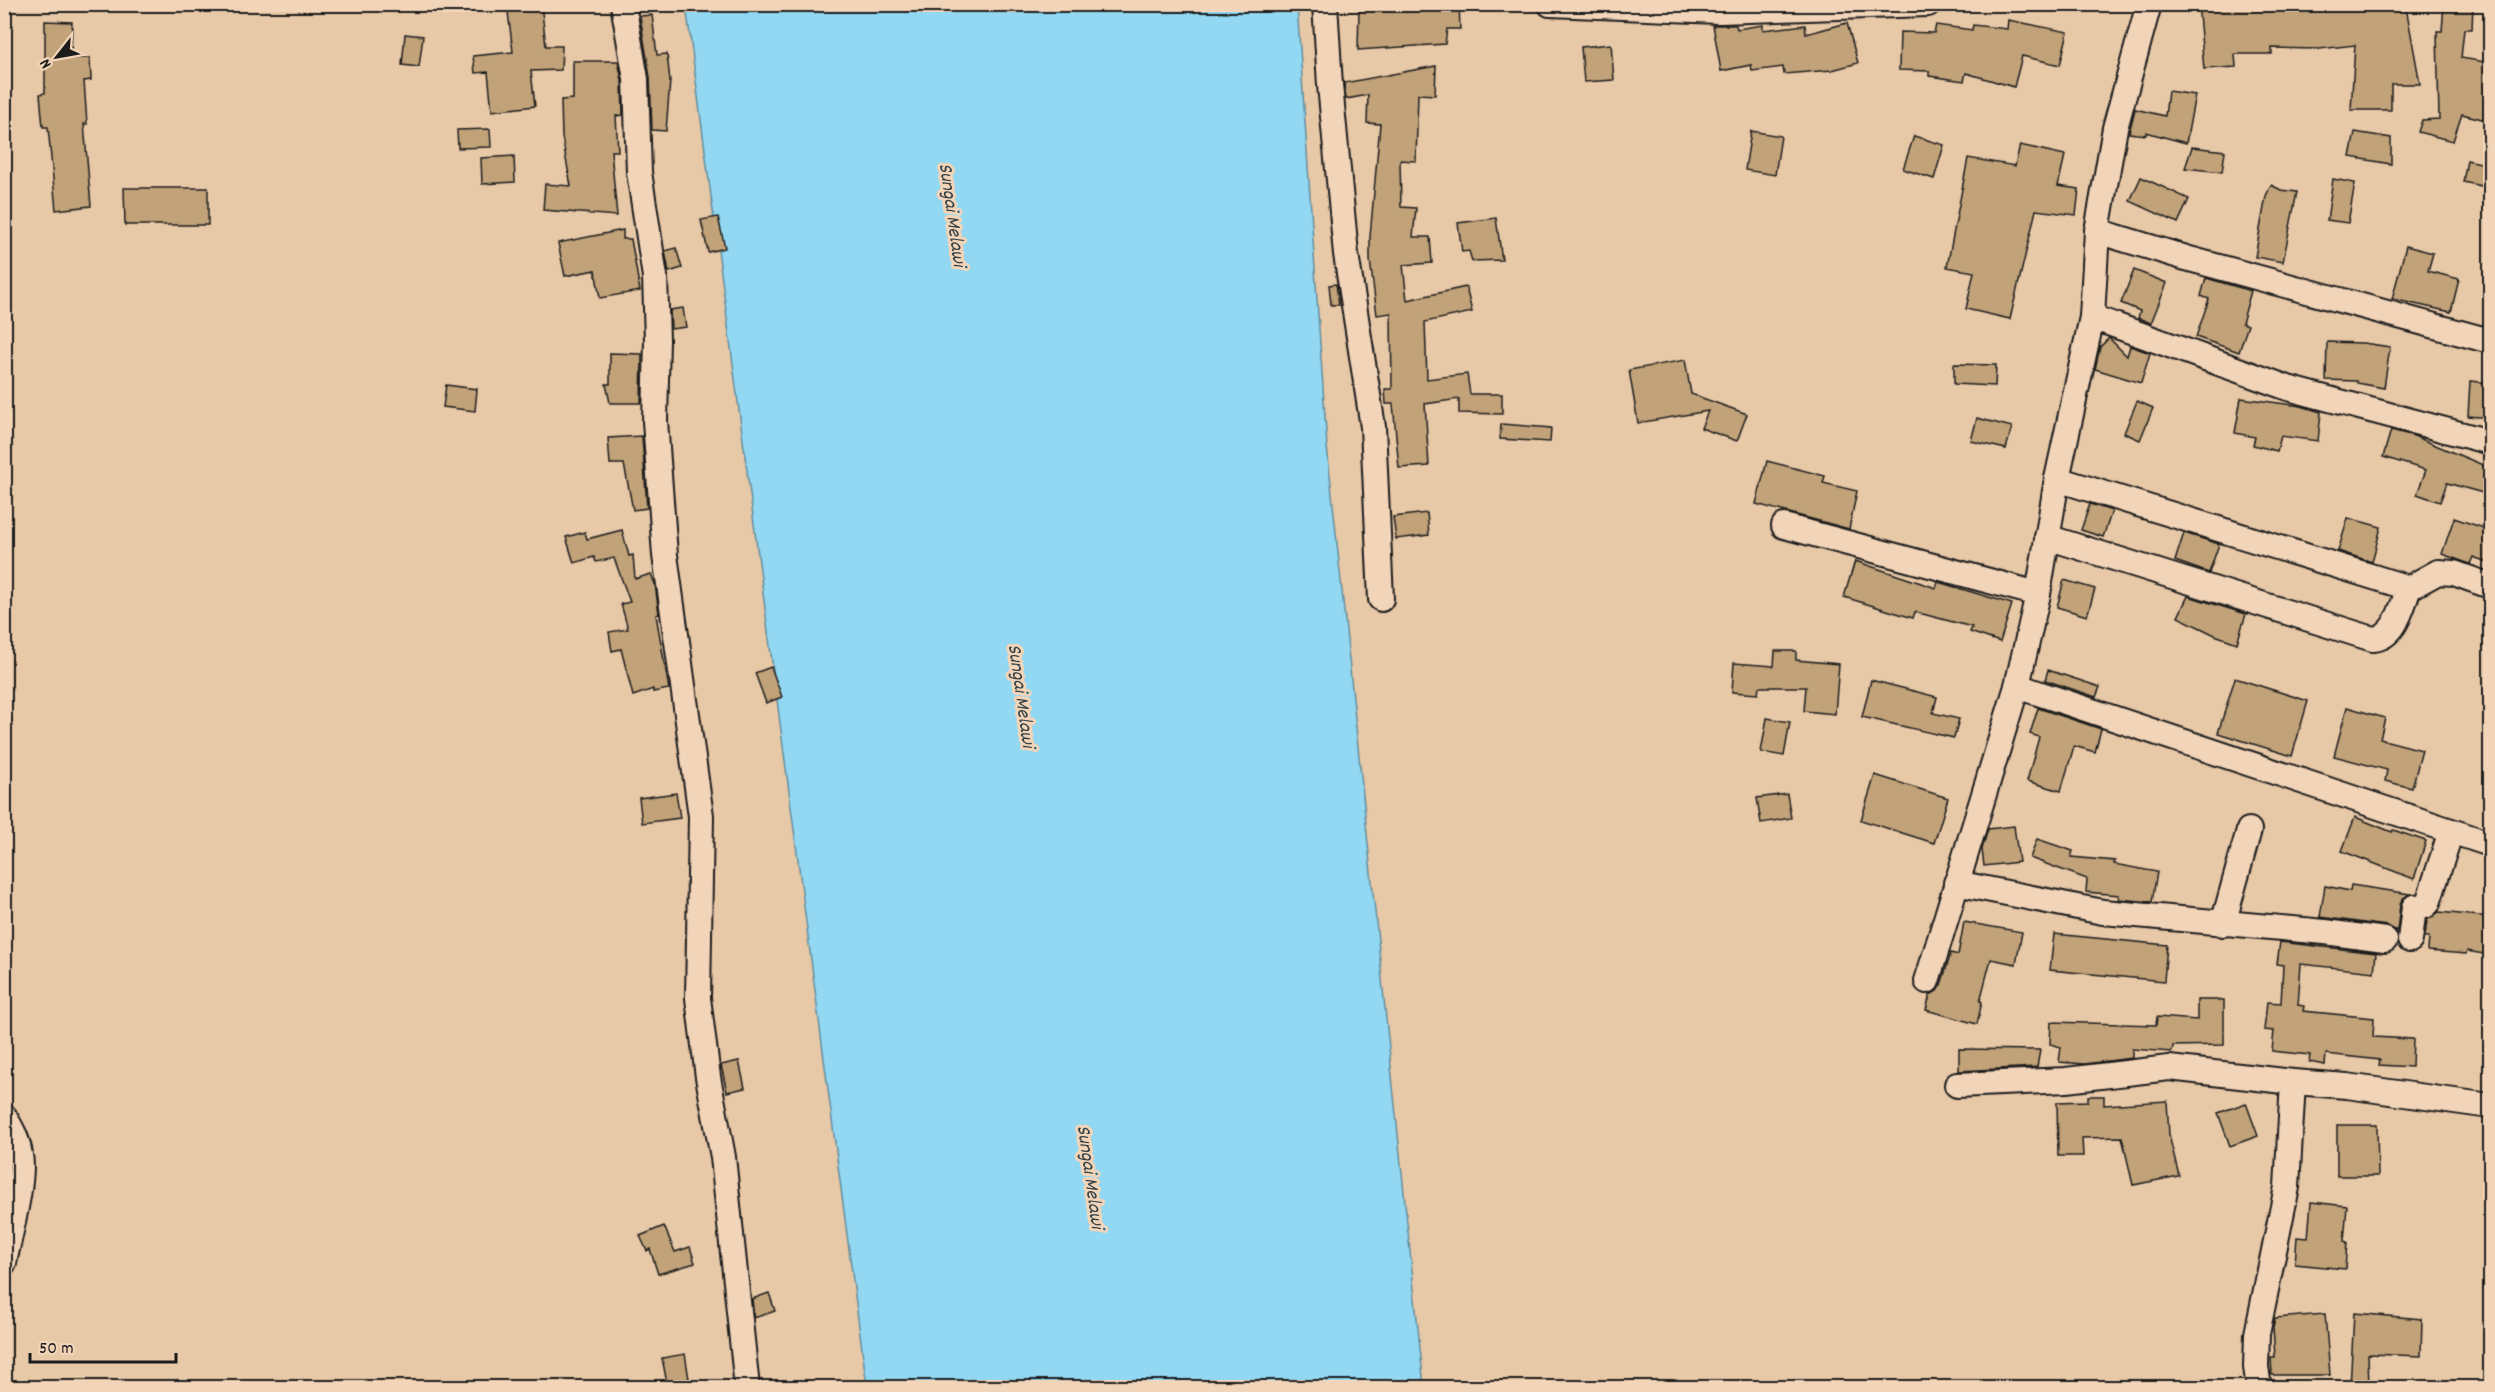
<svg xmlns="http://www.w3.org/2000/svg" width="2495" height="1392" viewBox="0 0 2495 1392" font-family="Dekko,sans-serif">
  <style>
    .water { fill: #92d8f3; stroke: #638d9d; stroke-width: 1.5 }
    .building { fill: #c1a279; stroke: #1c1c1c; stroke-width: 1.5 }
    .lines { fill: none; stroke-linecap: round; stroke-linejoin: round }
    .street-casing { stroke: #1c1c1c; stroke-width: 28 }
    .street { stroke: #f2d4b8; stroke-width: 24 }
    .labels { text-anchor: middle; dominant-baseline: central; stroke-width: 6; stroke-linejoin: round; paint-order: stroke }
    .water-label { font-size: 20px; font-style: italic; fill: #344247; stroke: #f2d4b8 }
  </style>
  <rect width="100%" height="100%" fill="#e7c8a7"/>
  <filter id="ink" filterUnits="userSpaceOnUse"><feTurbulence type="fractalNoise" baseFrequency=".0167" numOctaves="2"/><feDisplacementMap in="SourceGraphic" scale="12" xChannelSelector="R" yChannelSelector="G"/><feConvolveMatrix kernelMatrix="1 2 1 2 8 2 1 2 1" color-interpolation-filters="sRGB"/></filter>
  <g filter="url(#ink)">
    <path class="water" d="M686,5h611l30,441 97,941h-557z"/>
    <g class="building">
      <path d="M507,4h34l5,42h16l-1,24 -30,1 4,35 -43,5 -4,-39 -13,1 -2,-17 40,-4z"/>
      <path d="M1398,4h61l1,25h-13l-2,15 -87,6 1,-40h39z"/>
      <path d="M2198,4h185v7l23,-4 14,77h-29v26h-40l4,-65 -36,4 -47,-1v6h-37l1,13 -32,2z"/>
      <path d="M2444,4h29l-1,25h-8l-3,29 29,5v58l-28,-7 -9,27 -35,-9 4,-12 17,-1 -2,-88h5z"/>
      <path d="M652,15l5,40 10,-1 3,27 -4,50 -14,-1 -2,-53 -10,-61z"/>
      <path d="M2008,20l60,12 -8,33 -38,-9 -8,31 -48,-14 -2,8 -35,-5v-5l-30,-1 1,-38 34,1 2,-8 36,5 1,-5 34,4z"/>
      <path d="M45,21l27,1 -1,36h19l1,22 -7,1 3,43h-3l7,82 -35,4 -8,-83h-5l-3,-33 5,-1z"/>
      <path d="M1847,23l11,40 -26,7 -48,4 -1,-7 -31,4 -1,-6 -30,6 -8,-46h23l1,4 26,-4v5l42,-5 1,9z"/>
      <path d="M405,34l18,2 -4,31 -17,-2z"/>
      <path d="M1611,44l3,36 -30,2 -3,-35z"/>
      <path d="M573,61h45l4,19 1,35 -7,1 2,35h-7l6,65 -74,-6 2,-26 26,2 -9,-49 -1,-37 12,-1z"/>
      <path d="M1436,66l-1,29 -17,-1 -2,67 -16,-1 1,47 15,1 -3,29h17l2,26 -29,2 4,35 59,-13 6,25 -47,10 2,57 40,-5 3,20h32v20l-43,-1v-14l-34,5 4,62 -30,2 -6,-64h-7l-1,-15h7l-1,-76 -14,2 -7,-55v-23l10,-113 -13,-1 1,-28 -22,4 -2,-16z"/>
      <path d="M2168,91l27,4 -9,48 -40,-11v3l-17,-2 6,-24 30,7z"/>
      <path d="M490,129l1,18 -33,1 -1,-18z"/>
      <path d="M1751,131l30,5 -6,39 -30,-5z"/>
      <path d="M2355,132l36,6v26l-41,-7z"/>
      <path d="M1914,136l30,9 -10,34 -31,-10z"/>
      <path d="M2020,145l45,10 -7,31 21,3 -3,26 -40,-5 -26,109 -44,-10 8,-37 -27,-5 21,-109 47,8z"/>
      <path d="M2192,147l33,4 -3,21 -37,-4z"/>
      <path d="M514,156l1,26 -33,2 -1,-26z"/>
      <path d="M2467,160l23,5v23l-27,-6z"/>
      <path d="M2141,177l48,22 -11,24 -48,-22z"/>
      <path d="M2333,179l22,4 -7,40 -21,-3z"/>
      <path d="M2271,185l10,5 16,2 -14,70 -28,-5 11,-61z"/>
      <path d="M124,188h84v37h-83z"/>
      <path d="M718,217l7,31 -17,4 -7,-32z"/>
      <path d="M1496,218l6,42 -30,1 -3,-10 -7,1 -4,-29z"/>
      <path d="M623,230v9h8l9,52 -40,7 -5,-28 -30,6 -7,-33z"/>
      <path d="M2406,246l27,7 -5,18 31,8 -8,33 -59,-13z"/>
      <path d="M676,248l6,20 -13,4 -4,-21z"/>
      <path d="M2134,270l33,13 -16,40 -13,-5 2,-7 -19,-8z"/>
      <path d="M2206,278l45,13 -9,32 6,2 -9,27 -43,-15 13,-38 -8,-3z"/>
      <path d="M1336,284l3,21h-8l-2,-20z"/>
      <path d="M683,308l3,19 -15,2 -1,-19z"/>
      <path d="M2109,338l18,18 3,-10 20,7 -9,30 -46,-14 5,-22z"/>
      <path d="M2327,342l36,1 27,4 -6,41 -27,-5v-2l-31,-1z"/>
      <path d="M610,353l32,1 -1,49h-31l-4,-19h4z"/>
      <path d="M1685,360l6,34 56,20 -10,27 -36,-13 7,-17 -70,12 -9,-53z"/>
      <path d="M1954,364l42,1 -1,21 -41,-2z"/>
      <path d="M2470,381l20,2v35l-22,-2z"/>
      <path d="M446,385l31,4 -2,22 -32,-4z"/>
      <path d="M2241,398l60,8 20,6 -3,29 -37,-5 -4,15 -24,-6 2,-8 -20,-4z"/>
      <path d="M2137,401l16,7 -13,32 -16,-7z"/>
      <path d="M1977,418l35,9 -6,22 -35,-8z"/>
      <path d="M1501,424l50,4 -1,14 -50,-3z"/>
      <path d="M2391,430l23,6 76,32v27l-43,-12 -7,19 -23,-8 9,-24 -43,-13z"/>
      <path d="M642,436l5,72 -14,2 -9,-46h-14l-2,-26z"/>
      <path d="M1767,461l58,15 -2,7 34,8 -8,38 -93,-25z"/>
      <path d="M2090,504l22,7 -9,26 -22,-7z"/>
      <path d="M1427,513l2,22 -33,4 -3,-22z"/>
      <path d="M2348,518l33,9 -9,35 -34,-11z"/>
      <path d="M2454,518l36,12v33l-17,-6 -3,7 -28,-10z"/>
      <path d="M622,530l7,26 4,-1 2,24 16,-5 4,10 4,30 -3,1 13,74 -16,3v-3l-20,7 -12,-47 -9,2 -3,-19 19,-3 -7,-25 9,-2 -16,-44 -18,4 -2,-5 -20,6 -8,-26 19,-5 2,7z"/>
      <path d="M2184,533l35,11 -10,29 -34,-12z"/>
      <path d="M1855,561l81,27 2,-6 74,22 -12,38 -30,-10 2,-5 -57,-15 -2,6 -69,-21z"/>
      <path d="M2064,580l31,9 -8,27 -30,-9z"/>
      <path d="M2188,596l58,18 -9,29 -22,-8 -37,-18z"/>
      <path d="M1775,651h21v9l43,4 -4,50 -31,-3 2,-24h-47l-1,7 -26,-2 2,-29 40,3z"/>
      <path d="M771,667l11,30 -16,6 -11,-30z"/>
      <path d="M2048,670l52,17 -4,10 -51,-17z"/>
      <path d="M2235,678l73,23 -16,55 -74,-23z"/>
      <path d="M1871,680l66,17 -4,16 26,6 -5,19 -92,-21z"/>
      <path d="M2347,707l38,11 -5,21 42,11 -10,38 -27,-7 2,-11 -53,-14z"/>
      <path d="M2038,708l63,21 -6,23 -21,-6 -13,45 -34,-10 12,-44 -9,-3z"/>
      <path d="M1767,718l23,4 -6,34 -23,-4z"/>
      <path d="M1875,775l73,23 -14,45 -73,-23z"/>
      <path d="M676,793l4,25 -38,5 -3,-25z"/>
      <path d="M1787,794l4,24 -30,5 -4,-25z"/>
      <path d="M2355,817l37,15 1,-2 33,11 -12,38 -72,-28z"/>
      <path d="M2014,826l5,36 -35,4 -2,-17 6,-20z"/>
      <path d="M2037,839l36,12 -2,6 44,4 -1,3 43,8 -5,30 -34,-3 1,-4 -33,-3 1,-13 -57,-21z"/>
      <path d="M2351,885l59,9 -8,5 -2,6 -3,26 -10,-5 -67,-9 5,-31 25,5z"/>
      <path d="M2439,912l51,5v38l-23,-4 -1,3 -38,-3 1,-14h-4l2,-17z"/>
      <path d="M1964,922l58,10 -6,32 -25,-5 -11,42 2,1 -5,22 -51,-14 4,-15 7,-4 4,-6 10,-32 7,2z"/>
      <path d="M2054,934l113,11 -3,36 -114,-11z"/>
      <path d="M2280,942l96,11 -2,19 -73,-8 -3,41 6,1 -1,5 71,7 -1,19 40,2 -1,28 -33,-2 1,-5 -54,-6 -1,11 -16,-3 1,-7 -38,-4 2,-20 -10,-1 3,-28 14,1 2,-38 -6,-1z"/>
      <path d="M2197,1000h27v45l-51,1 -1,6 -40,-3v9l-48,6 -25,-2 2,-15 -11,-3 1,-22 105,3 1,-8 40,3z"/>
      <path d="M1959,1049l81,1 -3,17 -78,4z"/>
      <path d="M739,1061l6,27 -18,4 -6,-27z"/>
      <path d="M2088,1096h16v9l63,-4 2,34 10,41 -46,9 -11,-48 -40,1 1,18h-25l-1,-54 31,-1z"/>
      <path d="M2246,1103l12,33 -28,10 -12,-33z"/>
      <path d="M2337,1125h40l1,51h-41z"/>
      <path d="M2311,1202l36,4 -3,35 3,1 -2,27 -50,-5 2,-27 11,1z"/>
      <path d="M664,1226l11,26 15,-5 5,16 -37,11 -8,-25 -3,2 -7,-15z"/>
      <path d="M769,1293l6,18 -21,7 -2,-19z"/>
      <path d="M2354,1313l68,6 -1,37 -53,-2 1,34h-19z"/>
      <path d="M2325,1314l5,61h-58l-1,-18h4l-2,-30 2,-9z"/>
      <path d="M685,1354l4,25 -22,4 -5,-25z"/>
    </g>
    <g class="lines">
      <g class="street-casing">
        <g id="street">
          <path d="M623,4l13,75 3,93 16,105 2,63 -2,81 10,134 36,261 -3,182 10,79 15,80 24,231"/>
          <path d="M1325,4l5,81 16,169 27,173 8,172"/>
          <path d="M1550,4l169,7 209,-7"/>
          <path d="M2097,231l89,27 304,83"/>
          <path d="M2092,317l196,71 202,54"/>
          <path d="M2057,479l352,109 29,-16 16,1 36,13"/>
          <path d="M1784,526l254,68"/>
          <path d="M2047,537l326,102c23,-2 29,-33 36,-51"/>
          <path d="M2017,686l473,158"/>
          <path d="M1956,883l147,29 222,20 60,8"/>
          <path d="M2223,924l26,-94"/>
          <path d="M2410,940l4,-33 11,-1 3,-3 23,-72"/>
          <path d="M1927,981l90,-295 21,-92 19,-115 35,-162 5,-86 18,-103 34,-124"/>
          <path d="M1957,1085l109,-5 103,-12 124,14 54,4 143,20"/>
          <path d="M4,1116c8,13 14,24 16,39 5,25 -11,82 -16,108"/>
          <path d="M2259,1388l-3,-21 1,-33 30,-147 6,-105"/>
        </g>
      </g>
      <use href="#street" class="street"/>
    </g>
  </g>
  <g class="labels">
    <g class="water-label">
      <text transform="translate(951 215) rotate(82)">Sungai Melawi</text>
      <text transform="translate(1020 696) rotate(82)">Sungai Melawi</text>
      <text transform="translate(1089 1177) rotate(82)">Sungai Melawi</text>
    </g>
  </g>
  <rect width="2495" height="1392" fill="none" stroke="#f2d4b8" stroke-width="24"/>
  <rect x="12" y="12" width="2471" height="1368" fill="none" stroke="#1c1c1c" stroke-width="2" filter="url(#ink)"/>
  <g transform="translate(57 57) rotate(239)" stroke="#f2d4b8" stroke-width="4.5" paint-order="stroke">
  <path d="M0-4.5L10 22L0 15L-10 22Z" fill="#1c1c1c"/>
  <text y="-9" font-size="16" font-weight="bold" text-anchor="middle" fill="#1c1c1c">N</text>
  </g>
  <path d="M30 1353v9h146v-9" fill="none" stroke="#1c1c1c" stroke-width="3"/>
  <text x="39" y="1353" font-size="18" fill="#1c1c1c" stroke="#f2d4b8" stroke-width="4.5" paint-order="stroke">50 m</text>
</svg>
